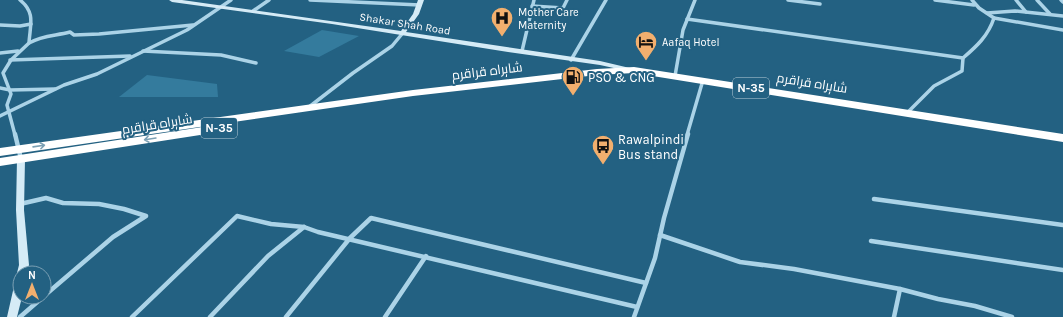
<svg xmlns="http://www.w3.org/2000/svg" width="1063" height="317" viewBox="0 0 1063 317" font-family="Karla,Cairo,sans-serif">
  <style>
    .green { fill: #347b9d }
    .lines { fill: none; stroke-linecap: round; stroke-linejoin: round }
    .street-far1 { stroke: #abd3e7; stroke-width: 3.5 }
    .street { stroke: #abd3e7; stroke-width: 4.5 }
    .secondary { fill: #d5ebf6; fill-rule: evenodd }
    .highway { fill: #fff; fill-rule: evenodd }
    .oneway { stroke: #7ba0b4 }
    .labels { text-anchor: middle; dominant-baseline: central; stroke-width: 4; stroke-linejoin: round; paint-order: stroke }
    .far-poi-label { font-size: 11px; fill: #fff; stroke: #236182; text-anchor: start }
    .far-street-label { font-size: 11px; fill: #fff; stroke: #236182 }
    .shield { fill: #236182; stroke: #bdd0da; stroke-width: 1 }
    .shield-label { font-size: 12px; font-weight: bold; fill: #fff }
    .street-label { font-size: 13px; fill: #fff; stroke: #236182 }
    .poi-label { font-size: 13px; fill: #fff; stroke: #236182; text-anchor: start }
  </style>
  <rect width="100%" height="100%" fill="#236182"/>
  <g class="green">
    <path d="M322,30l37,6 -40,21 -35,-6z"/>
    <path d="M147,75l70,9 1,13h-99z"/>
  </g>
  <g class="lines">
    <g class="street-far1">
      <path d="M310,0l110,5"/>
      <path d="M788,0l32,4"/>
      <path d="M935,0l39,5"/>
      <path d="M1016,0l10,12"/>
      <path d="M1037,0l13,14"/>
      <path d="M1061,0l2,2"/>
      <path d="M532,6l31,2 4,-8"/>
      <path d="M253,11l16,-11"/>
      <path d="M987,13l28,-2 48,5"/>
      <path d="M994,18l69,12"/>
      <path d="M687,19l276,39"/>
      <path d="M0,25l20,1 11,-2"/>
      <path d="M29,43c14,-8 26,-7 41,-11l4,3 25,-1 94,-9"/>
      <path d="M143,51l78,4 35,8"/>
      <path d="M522,51l12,-51"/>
      <path d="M0,53l18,-2"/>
      <path d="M10,60l120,-4"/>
      <path d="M571,60l35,-60"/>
      <path d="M675,76l8,-46 12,-30"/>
      <path d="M0,88l10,2 45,-1"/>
      <path d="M309,107l44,-34 39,-27 10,-12"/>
      <path d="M907,113l27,-27 28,-15 1,-13c14,-12 25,-22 31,-40l-15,-10 -7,-8"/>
      <path d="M0,116l64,-31 33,-11 90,-44 44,-30"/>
      <path d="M15,135l-8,-30 4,-11 -8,-21 8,-13 18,-17c1,-18 7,-30 -9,-43"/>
      <path d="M687,135l16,-55"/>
    </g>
    <g class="street">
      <path d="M15,134l6,25"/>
      <path d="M874,199l189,26"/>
      <path d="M20,204l26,-6 17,5 36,1 25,5 22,7 -33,21 -69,59"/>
      <path d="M660,235l80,27 54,7 106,20 38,10 37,7 37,11"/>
      <path d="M871,241l192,29"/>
      <path d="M20,317l23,-20"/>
      <path d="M132,317l105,-101 34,8 33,3 14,5 319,75"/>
      <path d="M210,317l58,-61 36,-29"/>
      <path d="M286,317l64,-79 21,-20 275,65"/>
      <path d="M385,317l41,-61"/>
      <path d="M634,317l21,-59 9,-40 24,-84"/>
      <path d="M894,317l6,-28"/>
    </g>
    <g class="secondary">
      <path d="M169,0h13l219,31 12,-17 5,-14h6l-5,14 -13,18 194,29 34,8 1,1 -3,2 -32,-7 -92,-13 -176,-28 -160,-22z"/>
      <path d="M21,156l4,3 -1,51 5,55 -2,8h-7v3l-3,-3 2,-8 -3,-55 1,-51z"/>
      <path d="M20,278v19h2l-5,20h-10l8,-35 2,-3z"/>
    </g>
    <g class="highway">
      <path d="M634,67l429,67v8l-429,-69 -37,2 -184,21 -413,60v-8l413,-58 184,-21z"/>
      <path d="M209,126l4,1 2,3 -2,3 -213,33v-8z"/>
    </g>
  </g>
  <defs><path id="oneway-shaft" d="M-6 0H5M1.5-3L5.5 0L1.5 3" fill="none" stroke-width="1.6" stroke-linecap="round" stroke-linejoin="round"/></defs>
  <g class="oneway">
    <use href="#oneway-shaft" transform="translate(150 139) rotate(171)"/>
    <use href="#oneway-shaft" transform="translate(39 146) rotate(-8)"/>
  </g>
  <defs>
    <g id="hospital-pin" transform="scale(1.15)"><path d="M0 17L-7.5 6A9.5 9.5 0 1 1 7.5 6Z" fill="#f2af6e" stroke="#236182"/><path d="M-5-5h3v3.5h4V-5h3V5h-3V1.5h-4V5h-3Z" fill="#111"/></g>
    <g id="hotel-pin" transform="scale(1.15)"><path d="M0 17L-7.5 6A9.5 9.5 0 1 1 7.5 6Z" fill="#f2af6e" stroke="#236182"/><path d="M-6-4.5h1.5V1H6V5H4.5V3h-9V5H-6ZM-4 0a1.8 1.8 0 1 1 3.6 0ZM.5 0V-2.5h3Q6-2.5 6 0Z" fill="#111"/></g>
    <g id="fuel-pin" transform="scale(1.15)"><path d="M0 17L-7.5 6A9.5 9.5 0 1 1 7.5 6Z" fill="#f2af6e" stroke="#236182"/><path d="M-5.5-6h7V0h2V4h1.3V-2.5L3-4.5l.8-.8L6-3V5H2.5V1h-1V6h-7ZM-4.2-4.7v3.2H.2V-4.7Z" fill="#111"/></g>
    <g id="bus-pin" transform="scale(1.15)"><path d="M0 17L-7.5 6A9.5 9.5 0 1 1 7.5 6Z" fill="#f2af6e" stroke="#236182"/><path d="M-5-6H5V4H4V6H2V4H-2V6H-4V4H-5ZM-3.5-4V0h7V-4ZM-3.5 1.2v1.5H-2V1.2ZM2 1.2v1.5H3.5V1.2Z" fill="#111"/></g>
  </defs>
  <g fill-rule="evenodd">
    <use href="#hospital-pin" x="502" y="18"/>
    <use href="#hotel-pin" x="646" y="42"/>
    <use href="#fuel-pin" x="573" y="77"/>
    <use href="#bus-pin" x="603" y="146"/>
  </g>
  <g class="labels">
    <g class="far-poi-label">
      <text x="518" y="12">Mother Care<tspan x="518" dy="13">Maternity</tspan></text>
      <text x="662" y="42">Aafaq Hotel</text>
    </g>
    <g class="far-street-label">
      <text transform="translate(405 24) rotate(9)">Shakar Shah Road</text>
    </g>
    <g class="shield">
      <rect x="733" y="78" width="36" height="20" rx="3"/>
      <rect x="201" y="118" width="36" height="20" rx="3"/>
    </g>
    <g class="shield-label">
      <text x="751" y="88">N-35</text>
      <text x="219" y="128">N-35</text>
    </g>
    <g class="street-label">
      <text transform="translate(487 71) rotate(-7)">شاہراہ قراقرم</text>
      <text transform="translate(812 83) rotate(9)">شاہراہ قراقرم</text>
      <text transform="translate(157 124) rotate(-9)">شاہراہ قراقرم</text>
    </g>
    <g class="poi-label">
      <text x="588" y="77">PSO &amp; CNG</text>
      <text x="618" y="139">Rawalpindi<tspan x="618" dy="15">Bus stand</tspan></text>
    </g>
  </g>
  <g transform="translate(32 285)"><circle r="19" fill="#236182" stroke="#7ba0b4"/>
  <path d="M0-3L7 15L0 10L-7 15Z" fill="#f2af6e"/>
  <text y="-6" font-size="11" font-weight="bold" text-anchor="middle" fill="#ffffff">N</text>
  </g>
</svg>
